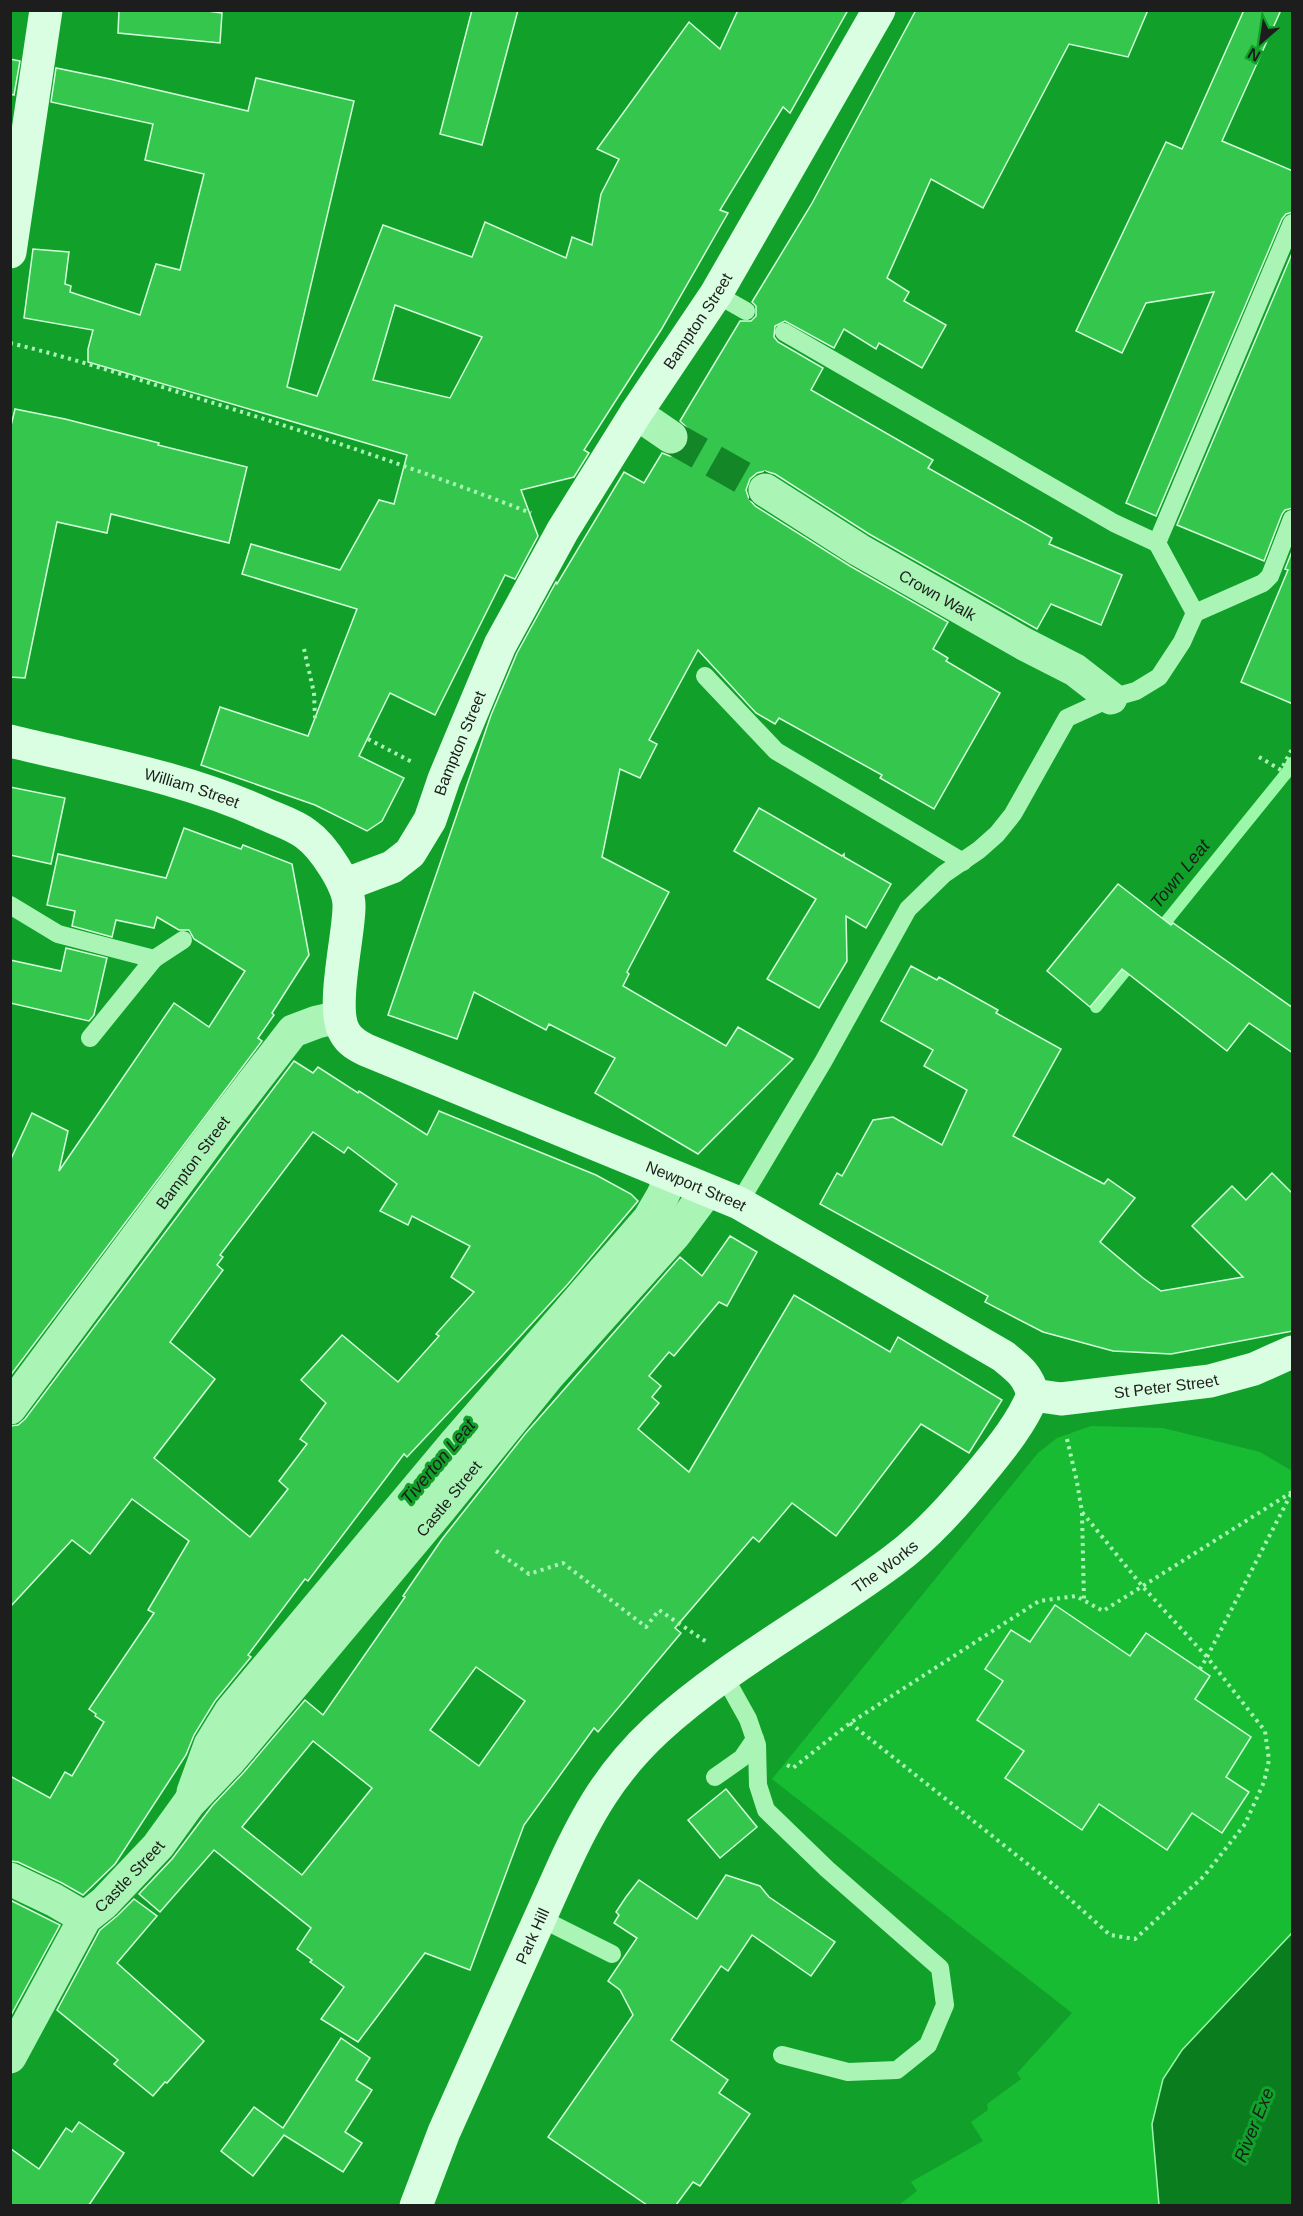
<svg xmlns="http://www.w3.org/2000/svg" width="1303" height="2216" viewBox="0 0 1303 2216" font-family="Arial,sans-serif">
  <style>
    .green { fill: #18bc32 }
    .water { fill: #0a7d1f; stroke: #9cf8a9; stroke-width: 1.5 }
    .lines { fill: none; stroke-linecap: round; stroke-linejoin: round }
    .stream { stroke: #9cf8a9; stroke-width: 12 }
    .building { fill: #35c64d; stroke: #d3feda; stroke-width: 1.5; fill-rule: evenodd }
    .street-tunnel { stroke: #138727; stroke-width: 33; stroke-dasharray: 33 16; stroke-linecap: butt }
    .path { stroke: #aaf5b6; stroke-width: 4; stroke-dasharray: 3 4.5; stroke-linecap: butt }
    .lane { stroke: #aaf5b6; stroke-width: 18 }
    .street { stroke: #aaf5b6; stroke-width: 33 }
    .secondary { stroke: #dafee1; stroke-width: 33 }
    .labels { text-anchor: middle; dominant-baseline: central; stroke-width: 6; stroke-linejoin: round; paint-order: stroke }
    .street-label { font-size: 16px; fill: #1d1d1d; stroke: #11a12a }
    .water-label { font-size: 18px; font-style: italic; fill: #191d1a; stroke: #11a12a }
  </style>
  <rect width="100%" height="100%" fill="#11a12a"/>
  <path class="green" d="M1091,1426l72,2 97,24 32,19v462l-110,117 -19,29 -11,45 7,81h-260l18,-14 -6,-9 72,-41 -12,-19 17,-12 -1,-6 34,-25 -4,-6 2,-2 53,-58 -300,-234 266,-326 19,-15z"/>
  <path class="water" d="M1292,1933v272h-133l-7,-81 11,-45 19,-29z"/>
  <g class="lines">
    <g class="stream">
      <path d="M1156,934l132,-163 4,-8"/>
      <path d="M1096,1007l39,-48"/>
    </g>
  </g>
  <g class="building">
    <path d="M119,10h81l22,3 -2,30 -102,-10z"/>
    <path d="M472,10h46l-36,135 -42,-11z"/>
    <path d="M738,10h110l-58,103 -7,-6 -63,103 8,3 -67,117 -77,120 5,3 -15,24 -53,13 17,46 -23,43 -10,-4 -70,140 -45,-22 -31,63 45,22 -22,43 -15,10 -52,-26 -114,-40 19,-58 88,29 49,-127 -115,-35 9,-30 89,26 39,-70 15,4 13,-49 -319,-93v-13l5,-19 -69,-12 9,-69 36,3 -4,32 6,2 -1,6 70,23 16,-51 24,6 24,-96 -59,-14 8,-36 -102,-22 5,-34 54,11 138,32 8,-33 98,23 -67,286 30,9 66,-171 89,32 13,-35 81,36 6,-21 20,8 9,-51 18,-35 -22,-10 92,-127 31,27zM395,305l87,32 -32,61 -77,-18z"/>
    <path d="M916,10h232l-20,47 -59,-13 -86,164 -52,-29 -44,99 22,14 -5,9 42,24 -24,43 -43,-25 -3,6 -32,-20 -10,19 -49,-27 -10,5 -1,11 4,5 45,26 -12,22 122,70 -5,8 124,70 -3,6 73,31 -21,50 -50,-21 -14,25 -168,-95 -94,-60 -10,-3 -8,2 -7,6 -4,11 3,9 6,7 95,60 98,56 -15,27 15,9 -2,3 54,32 -66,116 -54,-31 2,-3 -103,-57 -4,6 -19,-11 -58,-63 -49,90 8,4 -17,34 -20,-9 -18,88 67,35 -42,80 2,2 -6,12 103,60 12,-19 55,32 -95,95 -103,-61 20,-35 -66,-34 -3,6 -72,-38 -17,47 -69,-24 103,-300 26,-62 39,-71 1,2 67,-112 20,11 18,-30 8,3 9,-2 8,-7 3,-9 -2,-9 -8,-8 60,-100h11l5,-5v-10l-4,-4 59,-97z"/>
    <path d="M1244,10h37l-59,131 71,30v41l-7,2 -4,5 -126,297 -30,-13 88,-211 -68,11 -24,50 -46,-22 90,-189 16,7z"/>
    <path d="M10,59l10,2 -6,34 -4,-1z"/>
    <path d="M1293,251v257l-8,2 -3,4 -18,47 -87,-36z"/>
    <path d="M15,409l50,10 94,24 -1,2 89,22 -18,76 -118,-29 -4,19 -50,-11 -32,156 -15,-1v-247z"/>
    <path d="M1293,549v155l-52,-22 47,-112 -3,-1z"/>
    <path d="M10,787l55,11 -14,66 -41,-9z"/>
    <path d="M759,808l83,48 2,-2v3l47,27 -25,44 -20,-12 1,45 -28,47 -52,-29 49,-80 -82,-48z"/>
    <path d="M184,828l57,21 2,-4 49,19 17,91 -37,58 2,2 -16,23 4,3 -252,335v-215l22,-48 36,18 -9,40 115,-168 35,24 36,-56 -51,-32 -5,-9h-10l-22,-13 -3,11 -38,-8 -4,17 -40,-11 3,-15 -28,-6 11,-51 108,24z"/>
    <path d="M1118,884l53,41 2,-2 120,85v45l-44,-30 -22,28 -105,-82 -32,38 -43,-36z"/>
    <path d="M66,948l41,10 -13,57 -5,6 -79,-18v-43l51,11z"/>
    <path d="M911,966l26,14 2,-3 59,33 -2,3 65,36 -48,87 91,48 4,-5 27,19 -35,44 43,36 18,13 82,-14 -51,-51 40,-40 14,14 26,-27 21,21v137l-122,23 -58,-3 -70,-19 -58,-30 3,-6 -168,-92 17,-31 5,3 31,-56 20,-3 49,28 25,-55 -43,-24 9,-16 -52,-29z"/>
    <path d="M294,1061l19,12 5,-6 40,26 1,-2 68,44 12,-24 157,64 35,19 7,7 -70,83 -65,71 -96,102 -3,-3 -96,127 -3,-2 -57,76 3,2 -36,44 -21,34 -8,20 -71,109 -32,31 -21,-12 -44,-21 -8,-1v-85l40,22 15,-26 7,4 32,-54 -9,-6 1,-2 -7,-5 65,-96 -6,-3 41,-69 -57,-42 -42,55 -18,-14 -62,67v-181l8,-1 7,-6zM313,1132l31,21 4,-6 49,37 -17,27 28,14 4,-9 58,30 -19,31 23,15 -38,42 3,2 -41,46 -56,-47 -41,45 25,23 -26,36 7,5 -28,37 9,8 -38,48 -96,-79 61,-79 -45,-37 53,-72 -6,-5 6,-8 -3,-2z"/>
    <path d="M730,1236l27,16 -30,54 -8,-4 -45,54 -5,-4 -20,24 12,10 -9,11 7,6 -21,26 51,43 105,-177 96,57 8,-15 104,63 -33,53 -48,-29 -85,112 -44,-33 -33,39 -6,-5 -78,91 6,5 -83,99 -4,-4 -70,97 -54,145 -45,-17 -67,89 -37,-23 23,-32 -34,-25 2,-2 -15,-11 14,-21 -97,-78 -54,62 -21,-18 33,-35 40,-53 32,-34 61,-72 18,15 82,-118 -2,-1 39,-57 83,-105 155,-177 22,19zM476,1667l49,34 -46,65 -49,-36zM313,1741l59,47 -70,87 -60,-48z"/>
    <path d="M1055,1605l75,51 16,-23 64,43 -15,23 56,38 -25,40 23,15 -27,41 -30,-20 -25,37 -68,-46 -17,26 -77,-52 19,-27 -47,-31 26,-39 -18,-12 26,-39 19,12z"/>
    <path d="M726,1789l31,38 -37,31 -32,-38z"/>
    <path d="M726,1875l34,11 9,11 66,45 -24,34 -59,-41 -24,36 -7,-5 -50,74 57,40 -9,13 31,21 -50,72 -7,-4 -17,23h-29l-99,-68 85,-122 -13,-25 -12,-9 29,-43 -23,-15 5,-8 -3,-3 10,-15 13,-17 58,39z"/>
    <path d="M134,1899l23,17 -40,47 87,78 -37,42 -2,-1 -12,14 -39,-32 4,-4 -61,-50 43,-80 17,-14z"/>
    <path d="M10,1900l50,25 -50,92z"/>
    <path d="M341,2038l29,20 -14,22 16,10 -27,42 17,11 -19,29 -59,-37 -31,41 -32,-25 33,-44 29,21z"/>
    <path d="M79,2122l45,31 -35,52h-79l1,-56 28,20 27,-41 6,4z"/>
  </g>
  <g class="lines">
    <path class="street-tunnel" d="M671,437l94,53"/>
    <g class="path">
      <path d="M10,343c63,15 123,35 184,54 114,35 226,73 337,116"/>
      <path d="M304,649l10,44 1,25"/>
      <path d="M368,739l44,23"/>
      <path d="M1259,757l22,13 11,-21"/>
      <path d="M1067,1439l10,43 5,30 61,75 64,70 -7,12"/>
      <path d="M1082,1513l2,87"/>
      <path d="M496,1551l33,23 34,-11 83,64 13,-17 49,33"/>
      <path d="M850,1723l204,162 56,50 25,4 69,-63 41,-52 19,-42 5,-22 -4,-29 -58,-74 85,-165"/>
      <path d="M787,1765l6,3 57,-45 189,-122 37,-5 27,15 189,-119"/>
    </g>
    <g class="lane">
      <path d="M716,294l30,17"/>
      <path d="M784,332l330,191 43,20"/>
      <path d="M1195,613l68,-30 7,-7 22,-57"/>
      <path d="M705,676l71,75 187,111"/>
      <path d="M10,905l48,29 96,25 -64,79"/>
      <path d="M154,959l29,-19"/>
      <path d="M739,1203l84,-141 85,-153 36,-35 35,-24 18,-16 16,-20 54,-96 44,-20 25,-7 23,-14 23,-35 13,-29 -38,-70 135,-320"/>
      <path d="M724,1676l24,43 9,26 1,40 8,25 61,59 113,99 5,37 -17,40 -31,25 -49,2 -66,-17"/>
      <path d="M715,1777l27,-19 13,-19"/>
      <path d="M540,1918l72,36"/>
    </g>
    <g class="street">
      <path d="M636,413l35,24"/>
      <path id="s1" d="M765,490l94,60 165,94 51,26 36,28"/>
      <path id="s2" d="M10,1408l211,-284 72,-93 24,-9 22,-5"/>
      <path d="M193,1792l17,-47 21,-34 224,-268 194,-224 14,-24 8,-19"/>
      <path d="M10,1879l44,21 31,18"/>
      <path id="s3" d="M10,2057l75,-139 19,-15 54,-57 31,-43 41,-43 211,-252 106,-131 128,-143 32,-43"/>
    </g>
    <g class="secondary">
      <path d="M10,252l36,-242"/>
      <path id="s4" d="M10,741c86,21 174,36 255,73 13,6 30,11 41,20 17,12 44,52 43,73 0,29 -19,103 -4,126 5,9 13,13 21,17l373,153 264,153c15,12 25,19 30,39"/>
      <path id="s5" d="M344,885l48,-18 18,-14 20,-33 14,-41 56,-134 63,-115 73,-117 80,-119 163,-284"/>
      <path id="s6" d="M1033,1395l28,4 149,-18 44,-12 38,-17"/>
      <path id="s7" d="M416,2206l28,-74 118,-263c25,-55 49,-97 94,-139 72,-66 159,-111 237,-169 34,-25 63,-58 90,-91 19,-23 39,-48 50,-75"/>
    </g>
  </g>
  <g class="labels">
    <g class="street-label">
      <text stroke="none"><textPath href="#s5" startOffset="681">Bampton Street</textPath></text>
      <text stroke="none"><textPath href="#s1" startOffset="202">Crown Walk</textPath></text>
      <text stroke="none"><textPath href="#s5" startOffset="195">Bampton Street</textPath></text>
      <text stroke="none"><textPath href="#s4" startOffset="188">William Street</textPath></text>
      <text stroke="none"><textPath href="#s2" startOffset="306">Bampton Street</textPath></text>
      <text stroke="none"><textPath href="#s4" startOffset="910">Newport Street</textPath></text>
      <text stroke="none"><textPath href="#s6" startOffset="134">St Peter Street</textPath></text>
      <text stroke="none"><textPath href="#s3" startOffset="714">Castle Street</textPath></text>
      <text stroke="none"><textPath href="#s7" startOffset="818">The Works</textPath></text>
      <text stroke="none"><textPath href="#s3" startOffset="219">Castle Street</textPath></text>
      <text stroke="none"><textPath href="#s7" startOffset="294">Park Hill</textPath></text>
    </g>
    <g class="water-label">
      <text transform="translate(1180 874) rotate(-51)">Town Leat</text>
      <text transform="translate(438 1462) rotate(-50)">Tiverton Leat</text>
      <text transform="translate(1254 2125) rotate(-68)">River Exe</text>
    </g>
  </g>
  <rect width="1303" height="2216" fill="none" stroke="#1d1d1d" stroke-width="24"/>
  <g transform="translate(1261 42) rotate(209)" stroke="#11a12a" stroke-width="4.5" paint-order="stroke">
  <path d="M0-4.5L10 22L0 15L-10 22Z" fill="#1d1d1d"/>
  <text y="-9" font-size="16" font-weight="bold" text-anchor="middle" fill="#1d1d1d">N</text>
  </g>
</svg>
